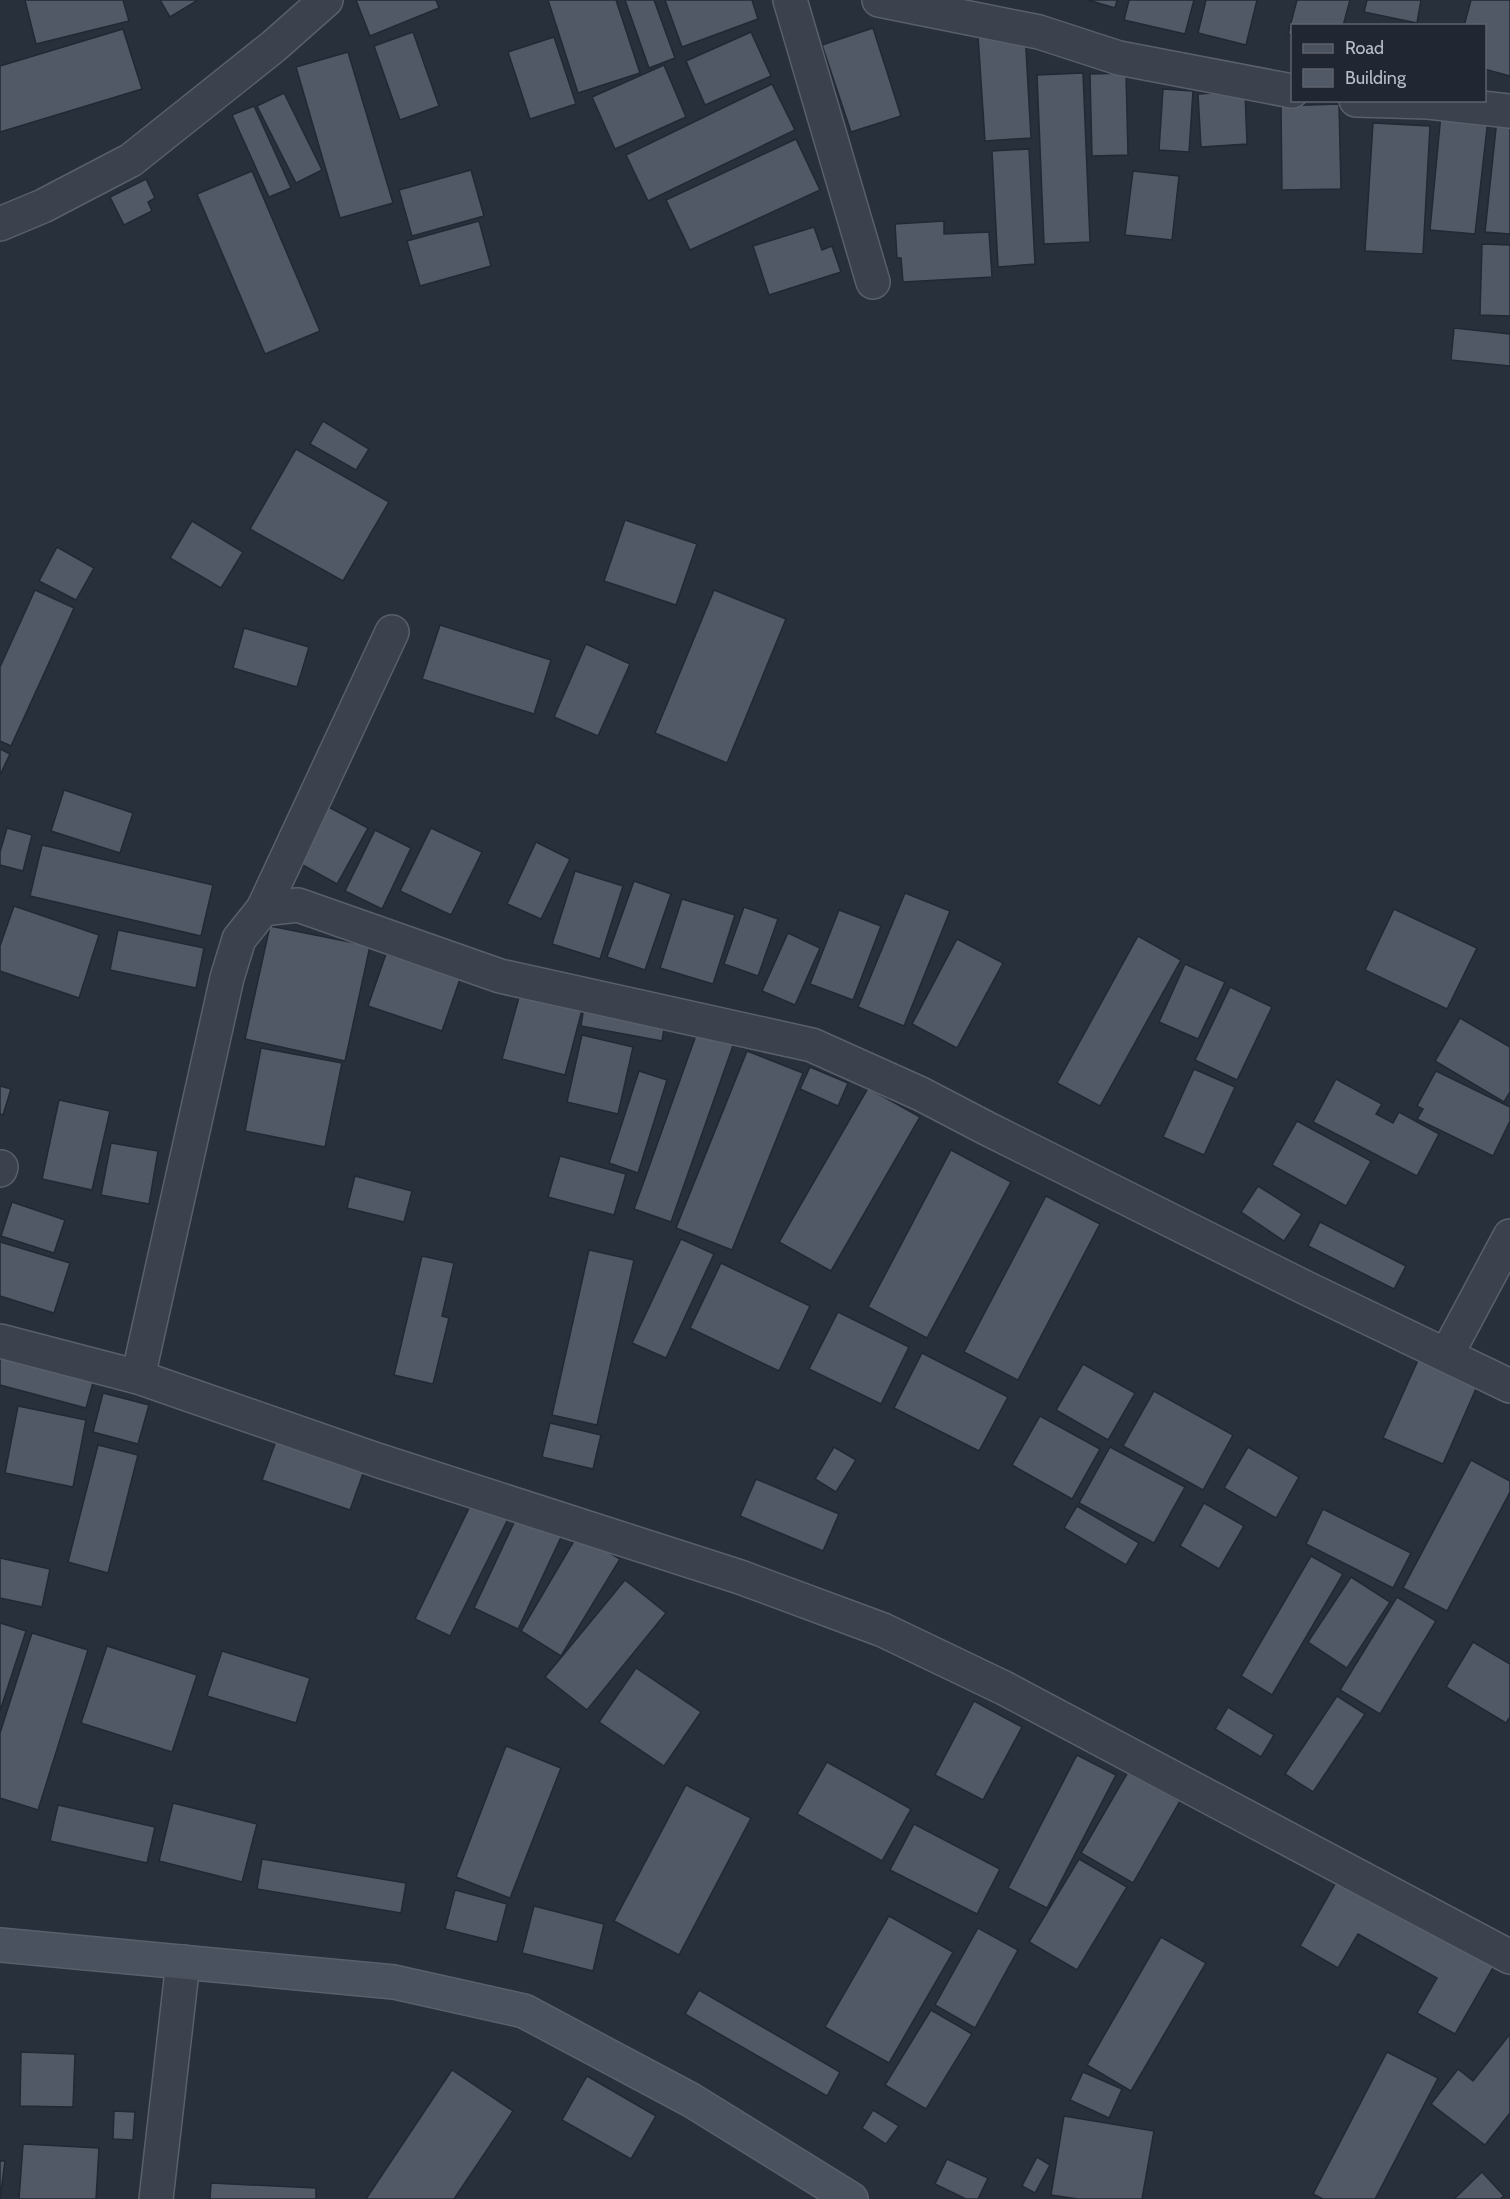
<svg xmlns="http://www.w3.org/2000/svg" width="1510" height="2199" viewBox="0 0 1510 2199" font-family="Cabin,sans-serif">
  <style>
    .building { fill: #515967; stroke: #222934; stroke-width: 1.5 }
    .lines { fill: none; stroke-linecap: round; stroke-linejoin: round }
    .street-casing { stroke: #59606b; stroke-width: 36 }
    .secondary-casing { stroke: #59606b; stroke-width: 36 }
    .street { stroke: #3b424d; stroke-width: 33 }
    .secondary { stroke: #4a515f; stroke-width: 33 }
  </style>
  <rect width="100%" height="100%" fill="#28303c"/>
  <g class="building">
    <path d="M25,0h98l6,21 -93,23z"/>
    <path d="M160,0h38l-28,17z"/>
    <path d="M356,0h80l3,8 -69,28z"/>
    <path d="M548,0h68l24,73 -62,20z"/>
    <path d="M625,0h29l21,58 -26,10z"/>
    <path d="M665,0h87l6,19 -76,28z"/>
    <path d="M1088,0h29l-2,8z"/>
    <path d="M1129,0h65l-9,34 -61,-14z"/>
    <path d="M1206,0h51l-11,45 -48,-12z"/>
    <path d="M1297,0h53l-7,26h-51v9l-4,-1z"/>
    <path d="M1367,0h54l-4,23 -53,-11z"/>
    <path d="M1471,0h39v76l-26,-7v-43h-20z"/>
    <path d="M873,28l28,88 -50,16 -29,-87z"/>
    <path d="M123,29l19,60 -142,43v-66z"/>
    <path d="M413,32l26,74 -39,14 -26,-74z"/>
    <path d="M751,32l20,44 -66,29 -19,-44z"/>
    <path d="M1025,32l6,106 -46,3 -7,-105z"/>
    <path d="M554,37l22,67 -46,15 -22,-67z"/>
    <path d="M348,52l45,151 -53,15 -44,-151z"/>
    <path d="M664,65l22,52 -71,32 -23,-52z"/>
    <path d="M1083,73l7,169 -46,2 -7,-169z"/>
    <path d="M1126,73l2,82 -36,1 -2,-82z"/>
    <path d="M772,84l23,46 -147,71 -22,-46z"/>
    <path d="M1163,89l30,2 -4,61 -30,-2z"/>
    <path d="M1245,91l2,53 -46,3 -3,-53z"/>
    <path d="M284,93l38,77 -26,13 -39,-77z"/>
    <path d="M1339,104l2,85 -59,1 -1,-84z"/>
    <path d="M254,106l37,82 -22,9 -37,-82z"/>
    <path d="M1441,114l47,5 -13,115 -45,-4z"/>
    <path d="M1497,119l13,2v113l-25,-2z"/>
    <path d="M1373,123l57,3 -7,128 -58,-3z"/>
    <path d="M796,139l24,51 -130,60 -24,-50z"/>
    <path d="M1029,149l6,115 -37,3 -6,-116z"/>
    <path d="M471,170l13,46 -72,20 -13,-46z"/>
    <path d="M252,171l68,160 -55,23 -68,-160z"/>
    <path d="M1133,171l46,5 -7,64 -47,-5z"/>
    <path d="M146,179l9,19 -7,4 4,9 -28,14 -14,-28z"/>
    <path d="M479,221l12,45 -71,20 -13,-45z"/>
    <path d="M944,221v13l45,-2 3,45 -89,5 -2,-24h-4l-2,-34z"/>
    <path d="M814,227l8,23 10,-4 9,26 -72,23 -16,-49z"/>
    <path d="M1482,244l28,1v71l-30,-1z"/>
    <path d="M1454,328l56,6v32l-59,-6z"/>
    <path d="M323,421l46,28 -13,21 -46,-26z"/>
    <path d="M296,449l93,53 -46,79 -93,-52z"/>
    <path d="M625,520l72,24 -21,61 -72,-24z"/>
    <path d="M192,521l51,31 -22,36 -51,-30z"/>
    <path d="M57,547l37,21 -18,32 -37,-19z"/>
    <path d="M35,590l39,18 -63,138 -11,-5v-74z"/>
    <path d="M714,590l72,29 -59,144 -72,-30z"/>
    <path d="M440,625l111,35 -17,54 -112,-35z"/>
    <path d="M244,628l65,19 -12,40 -64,-19z"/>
    <path d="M586,644l44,20 -32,72 -44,-19z"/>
    <path d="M0,749l10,5 -10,21z"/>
    <path d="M64,790l69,23 -13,40 -69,-22z"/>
    <path d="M323,804l45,24 -31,56 -45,-25z"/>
    <path d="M7,828l25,7 -9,36 -23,-6v-13z"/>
    <path d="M431,828l51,24 -31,63 -51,-24z"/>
    <path d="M375,830l36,18 -29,61 -37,-18z"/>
    <path d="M536,842l34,17 -29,60 -34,-15z"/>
    <path d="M42,845l171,40 -12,51 -171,-40z"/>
    <path d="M575,871l48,15 -23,73 -48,-15z"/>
    <path d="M634,881l37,13 -26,76 -38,-13z"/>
    <path d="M905,893l45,18 -46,115 -46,-19z"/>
    <path d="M682,899l53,16 -22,69 -53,-16z"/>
    <path d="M14,906l85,29 -20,63 -79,-27v-25z"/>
    <path d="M744,907l34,12 -20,57 -34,-12z"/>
    <path d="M1394,909l83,39 -30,61 -82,-39z"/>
    <path d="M839,910l42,16 -28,74 -43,-16z"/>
    <path d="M270,926l100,20 -25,115 -100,-22z"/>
    <path d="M118,930l86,18 -8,40 -86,-18z"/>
    <path d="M788,933l32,15 -25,57 -33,-14z"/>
    <path d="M1138,936l43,24 -81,146 -43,-23z"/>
    <path d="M957,939l46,24 -46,85 -45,-24z"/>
    <path d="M386,954l74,25 -18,52 -74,-25z"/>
    <path d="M1185,964l40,18 -27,57 -39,-17z"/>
    <path d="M1230,987l42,20 -35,73 -42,-20z"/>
    <path d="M521,990l62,16 -18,69 -63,-16z"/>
    <path d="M584,1007l81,15 -3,19 -81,-15z"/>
    <path d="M1460,1018l50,29v45l-6,10 -69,-41z"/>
    <path d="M700,1024l36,13 -65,185 -37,-13z"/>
    <path d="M582,1035l51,12 -15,67 -51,-12z"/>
    <path d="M261,1048l81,15 -17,84 -80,-16z"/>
    <path d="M747,1051l56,22 -71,177 -56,-22z"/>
    <path d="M810,1067l38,16 -10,23 -38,-17z"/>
    <path d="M1194,1069l41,18 -31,68 -41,-18z"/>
    <path d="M639,1071l28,9 -29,93 -29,-10z"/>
    <path d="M1436,1071l74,36v14l-17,35 -76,-37 6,-10 -6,-3z"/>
    <path d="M1336,1079l46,25 -6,10 17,9 6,-11 40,22 -22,42 -104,-54z"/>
    <path d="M0,1086l11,3 -8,26 -3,-1z"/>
    <path d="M868,1088l52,29 -89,154 -52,-29z"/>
    <path d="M59,1100l51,11 -18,79 -50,-11z"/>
    <path d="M1297,1121l74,40 -25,45 -74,-41z"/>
    <path d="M111,1143l47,8 -9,53 -48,-9z"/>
    <path d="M951,1150l60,32 -84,156 -59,-31z"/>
    <path d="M560,1156l66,18 -12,41 -66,-18z"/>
    <path d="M355,1176l57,15 -8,31 -57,-14z"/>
    <path d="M1258,1186l44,28 -18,27 -43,-29z"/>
    <path d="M1046,1196l54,28 -82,156 -54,-28z"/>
    <path d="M12,1202l53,18 -11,33 -53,-17z"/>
    <path d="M1320,1222l86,44 -12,23 -86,-43z"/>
    <path d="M681,1239l33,15 -48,104 -34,-15z"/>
    <path d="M0,1242l70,21 -16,50 -54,-17z"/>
    <path d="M589,1250l45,10 -37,165 -45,-10z"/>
    <path d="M422,1256l32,7 -12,53 7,2 -16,66 -39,-9z"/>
    <path d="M721,1263l89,43 -31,65 -89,-43z"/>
    <path d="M838,1312l71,35 -28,57 -72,-35z"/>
    <path d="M922,1353l86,44 -29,54 -85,-43z"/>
    <path d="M0,1354l94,25 -8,29 -86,-23z"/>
    <path d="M1419,1358l59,26 -35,80 -60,-26z"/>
    <path d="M1083,1364l52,29 -27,47 -52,-30z"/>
    <path d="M1154,1391l79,44 -30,55 -80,-44z"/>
    <path d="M103,1393l46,12 -11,39 -45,-12z"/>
    <path d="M18,1406l68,14 -13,67 -68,-14z"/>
    <path d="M1040,1416l60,33 -28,50 -60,-34z"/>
    <path d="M550,1423l51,12 -8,34 -51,-12z"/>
    <path d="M277,1438l88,30 -15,42 -88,-30z"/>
    <path d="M98,1445l40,10 -30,118 -40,-11z"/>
    <path d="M834,1447l22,13 -20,32 -21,-13z"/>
    <path d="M1110,1447l75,40 -31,56 -75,-40z"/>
    <path d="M1248,1447l51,30 -23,41 -52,-30z"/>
    <path d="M1471,1460l39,21v11l-63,119 -44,-23z"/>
    <path d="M756,1479l83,35 -16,37 -83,-35z"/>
    <path d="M472,1502l36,17 -58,117 -35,-17z"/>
    <path d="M1204,1503l40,23 -25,43 -39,-23z"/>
    <path d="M1077,1506l62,37 -13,22 -62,-37z"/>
    <path d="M1323,1509l88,44 -18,35 -87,-44z"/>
    <path d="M519,1512l44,21 -45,96 -44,-21z"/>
    <path d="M578,1534l42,25 -59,97 -40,-25z"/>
    <path d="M1311,1556l32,18 -71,121 -31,-19z"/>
    <path d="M0,1558l50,11 -8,38 -42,-9z"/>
    <path d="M1351,1577l39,25 -43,66 -39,-26z"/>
    <path d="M625,1580l41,33 -79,97 -42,-33z"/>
    <path d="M1397,1597l39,24 -56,93 -40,-24z"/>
    <path d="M0,1623l26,8 -26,80z"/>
    <path d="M32,1633l56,17 -50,160 -38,-12v-65z"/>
    <path d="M1473,1642l37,22v53l-4,6 -60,-36z"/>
    <path d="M107,1646l90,29 -25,77 -91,-29z"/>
    <path d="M222,1651l88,27 -14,45 -89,-27z"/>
    <path d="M636,1668l65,44 -37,54 -65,-44z"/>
    <path d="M1337,1696l28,18 -52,78 -28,-18z"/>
    <path d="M974,1701l48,26 -39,73 -48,-25z"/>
    <path d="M1228,1707l46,28 -13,22 -46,-28z"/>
    <path d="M506,1746l55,22 -51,130 -54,-21z"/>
    <path d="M1077,1755l39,20 -69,133 -39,-20z"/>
    <path d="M827,1762l84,47 -29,52 -85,-47z"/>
    <path d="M1128,1772l52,29 -47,82 -52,-30z"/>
    <path d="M686,1785l65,33 -72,137 -65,-34z"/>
    <path d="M173,1803l84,21 -15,58 -83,-21z"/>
    <path d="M58,1805l97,22 -8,36 -97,-22z"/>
    <path d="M914,1824l86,45 -23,45 -87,-44z"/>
    <path d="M262,1859l144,24 -5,30 -144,-24z"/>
    <path d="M1079,1859l48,28 -50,83 -48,-28z"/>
    <path d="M1339,1877l156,87 -40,70 -38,-21 20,-35 -79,-44 -20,34 -38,-22z"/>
    <path d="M455,1890l52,14 -10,38 -52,-13z"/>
    <path d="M534,1906l70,18 -11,47 -71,-18z"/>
    <path d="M889,1916l64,36 -64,111 -64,-36z"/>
    <path d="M978,1928l40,22 -43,78 -40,-23z"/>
    <path d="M1161,1937l45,26 -75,128 -44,-26z"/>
    <path d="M699,1990l141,82 -13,24 -142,-82z"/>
    <path d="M931,2010l41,24 -46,75 -41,-24z"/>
    <path d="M1510,2034v79l-25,32 -54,-41 27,-35 15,12z"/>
    <path d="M21,2052l54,2 -2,53 -53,-1z"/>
    <path d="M1387,2052l51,26 -63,121h-52l-10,-5z"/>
    <path d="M452,2070l61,41 -59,88h-88z"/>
    <path d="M1083,2072l39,17 -13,29 -39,-18z"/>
    <path d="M587,2076l69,40 -25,43 -69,-39z"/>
    <path d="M873,2110l26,16 -13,18 -24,-16z"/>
    <path d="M114,2111l21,1 -2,28 -20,-1z"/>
    <path d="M1064,2116l90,15 -12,68h-64l-27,-4z"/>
    <path d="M23,2144l76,4 -3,51h-77z"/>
    <path d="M1037,2157l13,8 -15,28 -13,-7z"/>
    <path d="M947,2159l41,19 -10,21h-12l-31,-15z"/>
    <path d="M0,2161h5l-5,38z"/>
    <path d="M1482,2172l22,24 -4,3h-46z"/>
    <path d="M211,2183l105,5v11h-106z"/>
  </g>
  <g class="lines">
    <g class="street-casing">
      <g id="street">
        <path d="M790,0l83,282"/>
        <path d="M879,0l160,32 80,26 173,33"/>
        <path d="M1356,100l72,2 82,9"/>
        <path d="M0,224l43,-18 88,-46 143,-114 52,-46"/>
        <path d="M263,909l129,-277"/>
        <path d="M0,1170l1,-3"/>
        <path d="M0,1341l138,36 239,83 363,117 143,53 121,58 506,269"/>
        <path d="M1447,1354l63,-118"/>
        <path d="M138,1377l89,-399 12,-39 24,-30 35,-4 202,71 312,69 109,49 65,34 320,160 204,98"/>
        <path d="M156,2199l27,-237"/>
      </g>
    </g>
    <g class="secondary-casing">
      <path id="secondary" d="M0,1945l394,37 130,29 167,89 160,99"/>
    </g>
    <use href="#street" class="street"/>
    <use href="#secondary" class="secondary"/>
  </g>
  <rect x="1291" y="24" width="195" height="78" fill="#202732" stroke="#5d636e" stroke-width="1.5"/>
  <rect x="1303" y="44" width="30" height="9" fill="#4a515f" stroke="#5d636e" stroke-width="1.5"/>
  <text x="1345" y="54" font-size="18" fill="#b8bdc8">Road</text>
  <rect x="1303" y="69" width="30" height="18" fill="#515967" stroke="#5d636e" stroke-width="1.5"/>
  <text x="1345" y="84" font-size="18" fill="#b8bdc8">Building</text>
</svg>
